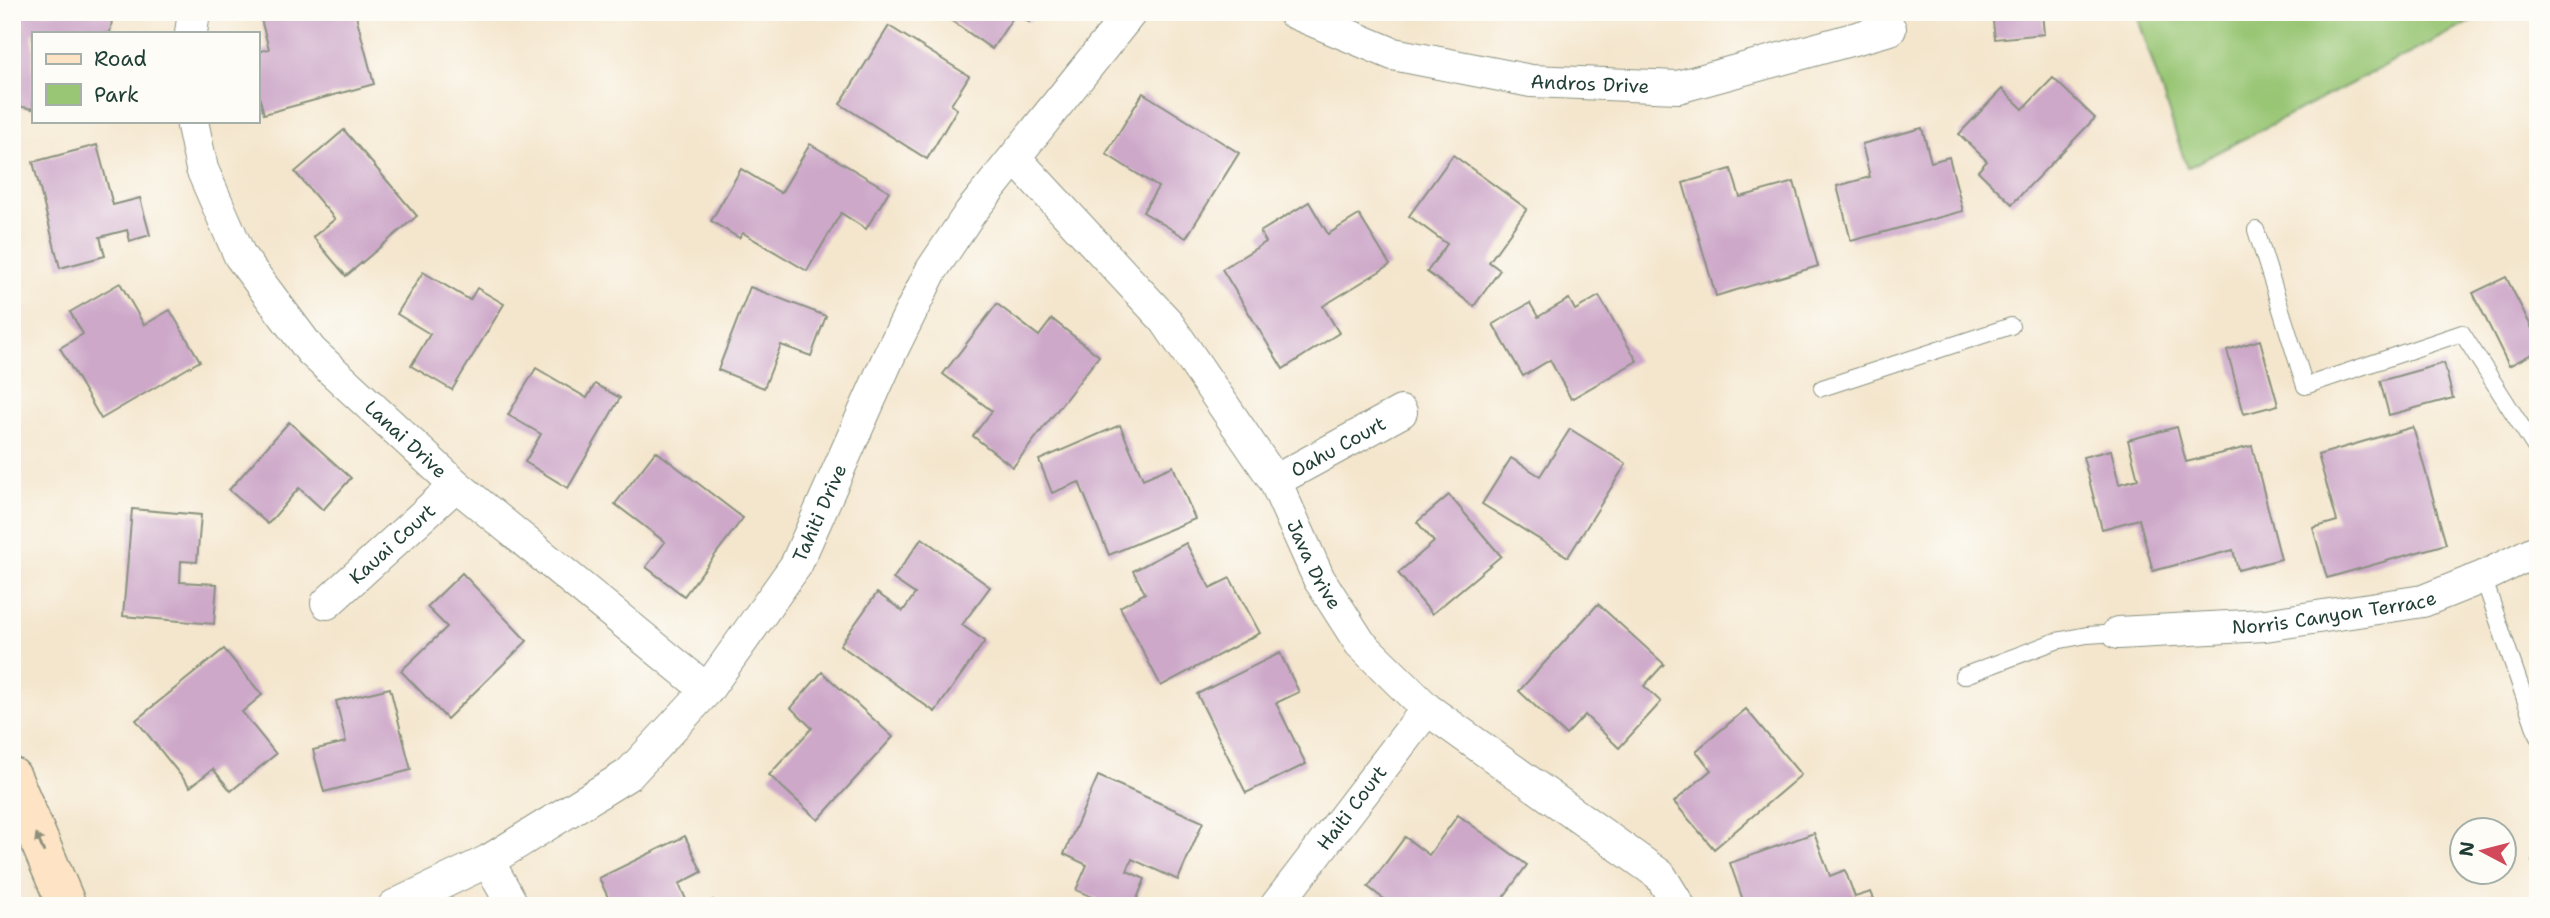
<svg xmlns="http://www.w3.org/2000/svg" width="2550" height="918" viewBox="0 0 2550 918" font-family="'Shantell Sans',sans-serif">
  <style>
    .green { fill: #99c674; stroke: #5c8254; stroke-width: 2 }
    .building { fill: #cda8c9 }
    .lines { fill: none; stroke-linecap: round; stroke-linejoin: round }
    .service-casing { stroke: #8a9280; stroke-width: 18 }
    .minor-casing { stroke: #8a9280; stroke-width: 34 }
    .secondary-casing { stroke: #8a9280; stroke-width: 41 }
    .service { stroke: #fff; stroke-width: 16 }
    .minor { stroke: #fff; stroke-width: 32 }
    .secondary { stroke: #fee4c5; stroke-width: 38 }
    .oneway { fill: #8e907c }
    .labels { text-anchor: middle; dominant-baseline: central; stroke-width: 6; stroke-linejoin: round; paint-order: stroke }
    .street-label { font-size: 19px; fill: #1f3d34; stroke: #fdfcf7 }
  </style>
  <rect width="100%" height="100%" fill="#fdfcf7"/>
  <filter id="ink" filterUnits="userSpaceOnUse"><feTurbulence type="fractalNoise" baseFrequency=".0143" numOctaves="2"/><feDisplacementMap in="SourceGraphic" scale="14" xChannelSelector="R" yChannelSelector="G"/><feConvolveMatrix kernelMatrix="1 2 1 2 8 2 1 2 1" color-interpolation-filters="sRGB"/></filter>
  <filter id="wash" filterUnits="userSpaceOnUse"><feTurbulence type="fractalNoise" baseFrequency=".00686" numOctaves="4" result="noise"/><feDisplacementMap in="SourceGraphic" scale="28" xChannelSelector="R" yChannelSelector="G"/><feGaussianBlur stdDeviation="1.57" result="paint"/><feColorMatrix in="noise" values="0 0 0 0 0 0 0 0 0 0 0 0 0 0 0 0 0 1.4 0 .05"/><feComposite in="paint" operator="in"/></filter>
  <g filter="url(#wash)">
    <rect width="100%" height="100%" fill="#f4e6cd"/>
    <path class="green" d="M2136,12h354l-303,156z"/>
    <g id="blocks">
      <g class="building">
        <path d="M18,12l95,2 -3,19h-77v76l-21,-4v-69z"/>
        <path d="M259,12h96l19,72 -110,30 -7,-25v-37l12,-3z"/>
        <path d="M939,12h97l-7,10 -13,-9 -24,36z"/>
        <path d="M1992,12h50l2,22 -49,5z"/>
        <path d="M889,26l80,50 -18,29 6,4 -30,50 -87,-55z"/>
        <path d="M2053,78l42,40 -83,86 -34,-33 9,-10 -28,-27 43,-45 21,20z"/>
        <path d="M1143,93l96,60 -53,85 -43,-26 15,-25 -52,-33z"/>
        <path d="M1922,128l9,34 18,-5 14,54 -112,30 -14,-55 33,-9 -8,-33z"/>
        <path d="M344,130l73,86 -71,60 -33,-39 22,-18 -40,-47z"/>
        <path d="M810,144l79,47 -23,38 -25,-16 -34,58 -64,-38 -4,5 -28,-17 30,-52 40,24z"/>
        <path d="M97,145l16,60 27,-7 10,37 -20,6 -3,-11 -27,7 5,19 -45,12 -27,-106z"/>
        <path d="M1453,155l74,54 -38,53 11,8 -26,36 -47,-34 20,-28 -38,-28z"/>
        <path d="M1731,169l9,28 54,-15 24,84 -102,30 -33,-113z"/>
        <path d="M1309,202l19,32 31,-19 31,50 -67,41 16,27 -56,36 -61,-100 44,-27 -6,-10z"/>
        <path d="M423,272l47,28 7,-12 27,16 -52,86 -41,-24 19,-32 -33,-20z"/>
        <path d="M2506,277l32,63v11l-29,15 -36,-73z"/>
        <path d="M120,283l24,42 26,-15 30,51 -99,58 -41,-71 23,-14 -13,-22z"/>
        <path d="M750,287l76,29 -15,40 -30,-11 -17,43 -46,-18z"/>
        <path d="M1599,296l38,65 -66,38 -21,-39 -27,16 -30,-52 37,-21 8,14 31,-18 6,11z"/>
        <path d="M997,304l42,32 13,-17 47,37 -86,111 -40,-31 19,-25 -49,-37z"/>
        <path d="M2260,340l18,65 -34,9 -17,-64z"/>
        <path d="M2444,363l9,35 -64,17 -9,-34z"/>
        <path d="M536,368l51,30 8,-14 25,14 -52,90 -43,-26 16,-28 -33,-19z"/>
        <path d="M289,422l62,56 -28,32 -24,-22 -31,36 -39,-34z"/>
        <path d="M1120,425l23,54 30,-13 22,53 -86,36 -30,-73 -27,11 -13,-33z"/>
        <path d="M2177,427l9,35 66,-16 29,113 -43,11 -5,-20 -80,21 -14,-52 -37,10 -19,-72 28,-7 8,34 19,-5 -10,-39z"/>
        <path d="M2413,427l33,117 -119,34 -14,-50 24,-7 -19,-66z"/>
        <path d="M1570,429l56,35 -58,93 -86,-53 29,-46 29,18z"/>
        <path d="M656,451l87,67 -59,78 -38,-29 19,-25 -50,-38z"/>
        <path d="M1449,495l52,61 -69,58 -34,-41 36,-31 -17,-20z"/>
        <path d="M132,509l69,6 -4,47 -16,-1 -1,21 37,2 -3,40 -91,-8z"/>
        <path d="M922,538l68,49 -28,38 23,16 -50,71 -95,-67 37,-52 26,18 12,-17 -22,-15z"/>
        <path d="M1186,543l24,45 20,-10 30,55 -99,53 -41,-79 25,-14 -12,-22z"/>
        <path d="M462,573l65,68 -80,78 -46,-48 46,-44 -20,-20z"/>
        <path d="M1598,604l66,60 -20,22 17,16 -42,46 -34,-33 -19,20 -47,-44z"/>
        <path d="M224,649l38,46 -20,17 34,42 -45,37 -18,-22 -23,18 -54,-67z"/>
        <path d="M1280,653l19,39 -23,11 30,61 -60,29 -49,-99z"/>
        <path d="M822,672l71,65 -75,83 -49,-45 43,-47 -21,-20z"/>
        <path d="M390,688l21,82 -87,22 -11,-42 33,-8 -10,-41z"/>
        <path d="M1746,709l55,66 -87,74 -40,-47 37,-32 -15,-19z"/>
        <path d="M1098,776l105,46 -25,58 -46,-21 -5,12 18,8 -11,27h-21l-37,-16 11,-25 -23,-11z"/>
        <path d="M1458,815l69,50 -30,41h-104l-25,-19 37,-50 24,18z"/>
        <path d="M1814,833l16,43 15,-6 10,27 16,-5 6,14h-98l-3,-8 -20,8h-11l-15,-43z"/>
        <path d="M685,836l17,36 -23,12 10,22h-77l-13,-28z"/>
        <path d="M2538,860v18l-1,1 -5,-18z"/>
        <path d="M713,900l3,6h-16z"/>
      </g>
    </g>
  </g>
  <g filter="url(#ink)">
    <use href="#blocks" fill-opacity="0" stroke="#8a9280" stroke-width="2"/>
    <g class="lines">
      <g class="service-casing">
        <g id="service">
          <path d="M2256,230l49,156 157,-53 76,119"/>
          <path d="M1822,388l189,-62"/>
          <path d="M2483,577l55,160"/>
          <path d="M1963,676l93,-35 31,-6 31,-2"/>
        </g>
      </g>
      <g class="minor-casing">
        <g id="minor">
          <path id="s1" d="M1293,12l100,42 138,27 147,6 212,-58"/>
          <path d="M191,33l3,-21"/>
          <path id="s2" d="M192,121l10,48 38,87 71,95 145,134 251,205"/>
          <path id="s3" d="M1015,158l151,163 109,160 44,98 41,64 67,66 233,166 19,31"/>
          <path id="s4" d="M1275,481l126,-69"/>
          <path id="s5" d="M327,603l129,-118"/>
          <path id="s6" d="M2118,633l147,-8 158,-24 60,-24 55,-27"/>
          <path d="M488,861l25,45"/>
          <path id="s7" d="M394,906l94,-45 141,-87 78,-84 89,-125 94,-211 41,-83 39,-58 161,-201"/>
          <path id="s8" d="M1276,906l151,-197"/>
        </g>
      </g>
      <g class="secondary-casing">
        <path id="secondary" d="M12,777l55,129"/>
      </g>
      <use href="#service" class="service"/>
      <use href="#minor" class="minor"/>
      <use href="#secondary" class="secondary"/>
    </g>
    <defs><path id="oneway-solid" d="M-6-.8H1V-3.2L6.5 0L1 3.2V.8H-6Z" transform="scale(1.75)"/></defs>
    <use class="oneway" href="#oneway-solid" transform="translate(40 843) rotate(-113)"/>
  </g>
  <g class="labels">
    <g class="street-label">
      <text stroke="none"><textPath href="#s1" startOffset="308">Andros Drive</textPath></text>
      <text stroke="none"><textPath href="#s2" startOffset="392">Lanai Drive</textPath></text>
      <text stroke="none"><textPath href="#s4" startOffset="72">Oahu Court</textPath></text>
      <text stroke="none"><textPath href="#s7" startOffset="595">Tahiti Drive</textPath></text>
      <text stroke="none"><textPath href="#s5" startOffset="88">Kauai Court</textPath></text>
      <text stroke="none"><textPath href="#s3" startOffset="508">Java Drive</textPath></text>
      <text stroke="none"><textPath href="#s6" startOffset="217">Norris Canyon Terrace</textPath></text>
      <text stroke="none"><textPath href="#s8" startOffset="124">Haiti Court</textPath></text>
    </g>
  </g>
  <rect width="2550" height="918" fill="none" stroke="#fdfcf7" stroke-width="42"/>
  <rect x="32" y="32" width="228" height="91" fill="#fdfcf7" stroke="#a4b0a9" stroke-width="2"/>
  <rect x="46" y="54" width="35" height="10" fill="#fee4c5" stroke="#a4b0a9" stroke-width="2"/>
  <text x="94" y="66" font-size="21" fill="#1f3d34">Road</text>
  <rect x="46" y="84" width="35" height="21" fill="#99c674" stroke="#a4b0a9" stroke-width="2"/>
  <text x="94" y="102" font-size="21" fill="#1f3d34">Park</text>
  <g transform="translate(2483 851) rotate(277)"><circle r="33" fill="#fdfcf7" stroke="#a4b0a9" stroke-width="2"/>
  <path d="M0-5L12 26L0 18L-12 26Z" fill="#d1495b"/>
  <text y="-10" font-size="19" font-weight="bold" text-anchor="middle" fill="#1f3d34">N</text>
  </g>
</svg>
